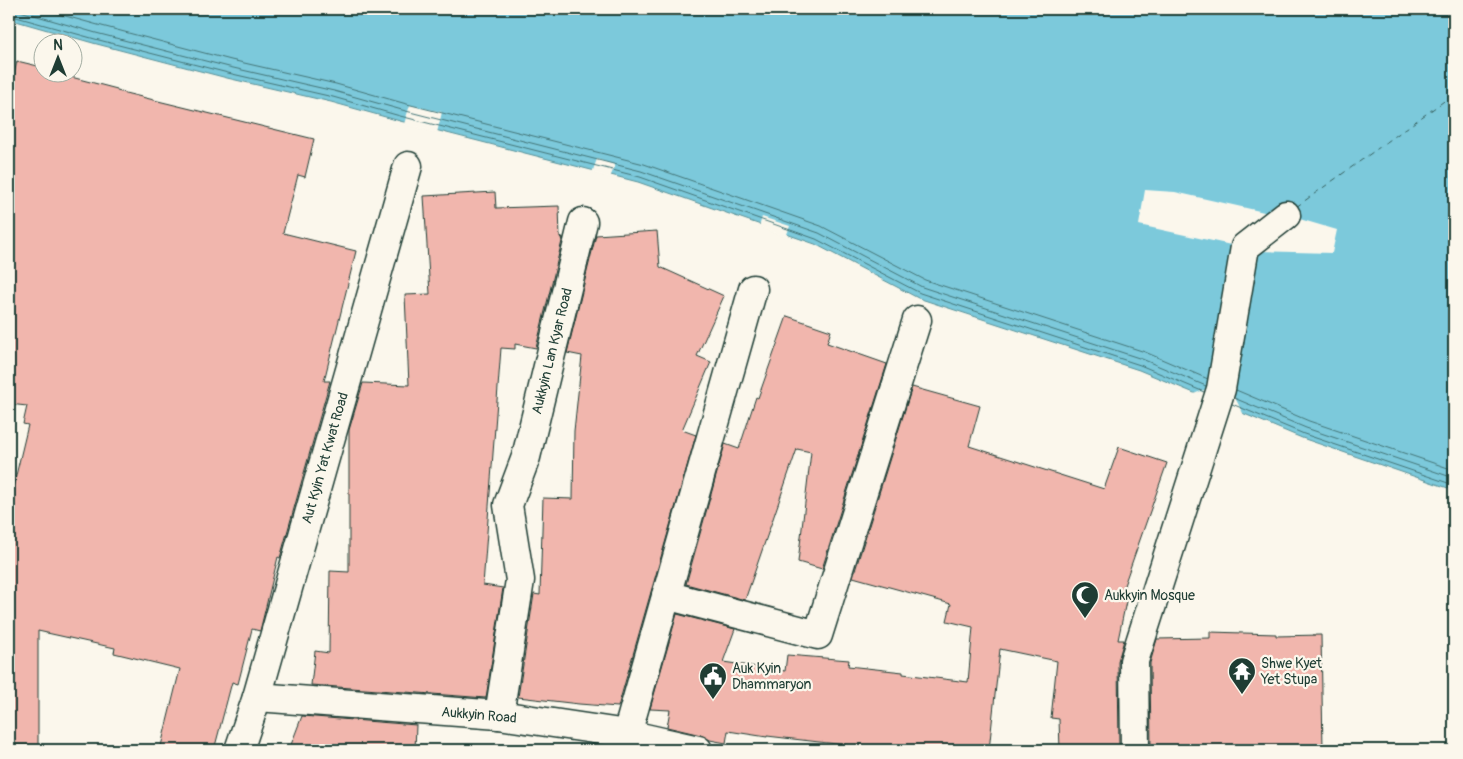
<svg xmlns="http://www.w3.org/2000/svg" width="1463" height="759" viewBox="0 0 1463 759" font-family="Pangolin,sans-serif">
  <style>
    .water { fill: #7cc9db; stroke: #579198 }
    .pier { fill: #fbf7ec }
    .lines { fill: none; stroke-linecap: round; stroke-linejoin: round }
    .shore { stroke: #447577; stroke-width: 1 }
    .ferry { stroke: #36605e; stroke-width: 1; stroke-dasharray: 6 5; stroke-linecap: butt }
    .building { fill: #f1b6ad; stroke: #1f3d34 }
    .minor-casing { stroke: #1f3d34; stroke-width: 31 }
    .minor { stroke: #fbf7ec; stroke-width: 28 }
    .labels { text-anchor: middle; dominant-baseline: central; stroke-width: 4.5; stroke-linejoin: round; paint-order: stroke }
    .street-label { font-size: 14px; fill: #1f3d34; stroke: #fbf7ec }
    .poi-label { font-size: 14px; fill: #1f3d34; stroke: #fbf7ec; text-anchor: start }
  </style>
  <rect width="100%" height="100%" fill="#fbf7ec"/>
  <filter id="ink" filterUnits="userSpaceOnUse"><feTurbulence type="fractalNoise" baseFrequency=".02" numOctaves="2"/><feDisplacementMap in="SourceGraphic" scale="10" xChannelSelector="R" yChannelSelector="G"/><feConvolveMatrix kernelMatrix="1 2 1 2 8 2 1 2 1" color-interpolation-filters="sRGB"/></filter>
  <g filter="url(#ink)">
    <path class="water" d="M9,9h1445v481l-152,-52 -163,-68 -221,-72 -103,-54 -177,-62 -238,-61 -69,-19 -104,-24 -134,-35 -84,-24z"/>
    <g class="pier">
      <path d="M410,105l32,7 -5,21 -33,-9z"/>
      <path d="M597,159l18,6 -5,13 -18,-5z"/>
      <path d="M1145,190l30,2 89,20 22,3 51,15 -5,23 -75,-2 -26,139 14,27 -54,-22 18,-7 22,-143 -92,-20z"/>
      <path d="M762,217l28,9 -4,11 -27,-10z"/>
    </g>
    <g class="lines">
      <g class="shore">
        <path d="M13,9l83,24 133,34 105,24 68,19 239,61 178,62 103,54 220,72 64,27"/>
        <path d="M40,9l58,16 133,35 105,24 67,19 241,61 177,62 104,54 220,72 63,27"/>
        <path d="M9,15l86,24 133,34 105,24 67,19 240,61 176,62 104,54 220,72 64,27"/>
        <path d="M1236,390l73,31 145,49"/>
        <path d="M1234,398l72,30 148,50"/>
        <path d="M1232,404l72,30 150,51"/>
      </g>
      <path class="ferry" d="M1296,207l158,-113"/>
    </g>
    <g class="building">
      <path d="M17,61l25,6v5h10l65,17v2l197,48 -9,38 -7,-2 -15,58 73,18 -32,130h6l-50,177 -2,-1 -18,74 -8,-2 -14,55 -6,-2 -18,68h-54l20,-81 -66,-16 1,-5 -77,-17v114h-29v-258l4,1 15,-63 -5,-1 4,-18 -18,-2v-308z"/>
      <path d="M495,192l1,16 63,-2 1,32 3,-1 -27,111 -21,-4v5l-14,-1 -18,237 20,3 -17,110 -175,-13 4,-34 14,2 1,-82 19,1v-142l14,-47 46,2 -4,-90 25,-1 -6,-98z"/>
      <path d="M657,231l3,36 64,29 -27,60 14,6 -29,68 14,5 -78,272 -39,-3 -61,-7 16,-103 6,1 3,-97 30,1 1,-68 8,-75 -15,-3 29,-118z"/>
      <path d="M787,316l44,15 -4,12 60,21 -65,205 -24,-7 13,-110 -14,-3 -52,151 -59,-16 39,-140 14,5 17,-52 2,1z"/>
      <path d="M912,387l68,19 -11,40 135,43 15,-42 48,16 -45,128 6,1 -10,48h6l-6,21 1,89h-59l-1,-31 -8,-1 6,-57 -57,-12 -11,101h-135v-4l-87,-10v1l-39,-6 -2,12 -16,-3 -9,-5 -34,-8 3,-17 -20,-1 27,-95 58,15 -12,33 62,9 2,-16 62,5 -1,6 55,6v2l65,8 5,-55 -26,-6 4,-17 -98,-27z"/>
      <path d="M1210,632l66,2v2l45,-1 2,115h-172l-1,-87 7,-24 53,-1z"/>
      <path d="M302,716l114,9 -1,25h-126z"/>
    </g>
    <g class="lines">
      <g class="minor-casing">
        <g id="minor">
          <path d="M666,595l152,40 99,-315"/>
          <path d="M257,697l242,18 128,19 71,16"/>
          <path d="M499,715l21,-135 -12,-75 18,-48 57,-235"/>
          <path d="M627,734l126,-445"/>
          <path d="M239,750l18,-53 151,-531"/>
          <path d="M1135,750l-1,-89 87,-272 24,-142 41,-32"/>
        </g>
      </g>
      <use href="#minor" class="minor"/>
    </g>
  </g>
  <defs>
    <g id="mosque-pin" transform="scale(1.4375)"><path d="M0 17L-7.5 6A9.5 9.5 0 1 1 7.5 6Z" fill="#1f3d34" stroke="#fbf7ec"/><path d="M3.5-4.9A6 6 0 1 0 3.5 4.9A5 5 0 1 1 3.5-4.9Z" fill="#fff"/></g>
    <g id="temple-pin" transform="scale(1.4375)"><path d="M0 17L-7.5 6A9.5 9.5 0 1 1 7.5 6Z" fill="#1f3d34" stroke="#fbf7ec"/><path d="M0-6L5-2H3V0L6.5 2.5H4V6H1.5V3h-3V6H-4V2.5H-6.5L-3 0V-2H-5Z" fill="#fff"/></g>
    <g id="civic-pin" transform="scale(1.4375)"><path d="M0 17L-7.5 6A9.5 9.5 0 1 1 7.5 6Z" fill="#1f3d34" stroke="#fbf7ec"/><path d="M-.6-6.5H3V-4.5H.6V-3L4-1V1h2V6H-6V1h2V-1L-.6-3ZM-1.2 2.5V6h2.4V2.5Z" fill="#fff"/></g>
  </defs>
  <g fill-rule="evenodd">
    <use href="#mosque-pin" x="1085" y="595"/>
    <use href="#temple-pin" x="1242" y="671"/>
    <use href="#civic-pin" x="713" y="676"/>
  </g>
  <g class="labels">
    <g class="street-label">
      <text transform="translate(552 351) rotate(-76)">Aukkyin Lan Kyar Road</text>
      <text transform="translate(325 458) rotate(-74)">Aut Kyin Yat Kwat Road</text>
      <text transform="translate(479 715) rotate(5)">Aukkyin Road</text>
    </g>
    <g class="poi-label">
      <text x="1104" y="595">Aukkyin Mosque</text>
      <text x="1261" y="663">Shwe Kyet<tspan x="1261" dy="16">Yet Stupa</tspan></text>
      <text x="732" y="668">Auk Kyin<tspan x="732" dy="16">Dhammaryon</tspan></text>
    </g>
  </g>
  <rect width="1463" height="759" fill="none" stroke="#fbf7ec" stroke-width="30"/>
  <rect x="15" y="15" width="1433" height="729" fill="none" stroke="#1f3d34" stroke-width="2" filter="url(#ink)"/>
  <g transform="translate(58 58)"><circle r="24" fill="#fbf7ec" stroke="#a3ada2"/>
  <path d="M0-4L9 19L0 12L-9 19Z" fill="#1f3d34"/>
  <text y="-8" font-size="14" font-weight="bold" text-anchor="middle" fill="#1f3d34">N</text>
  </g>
</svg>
